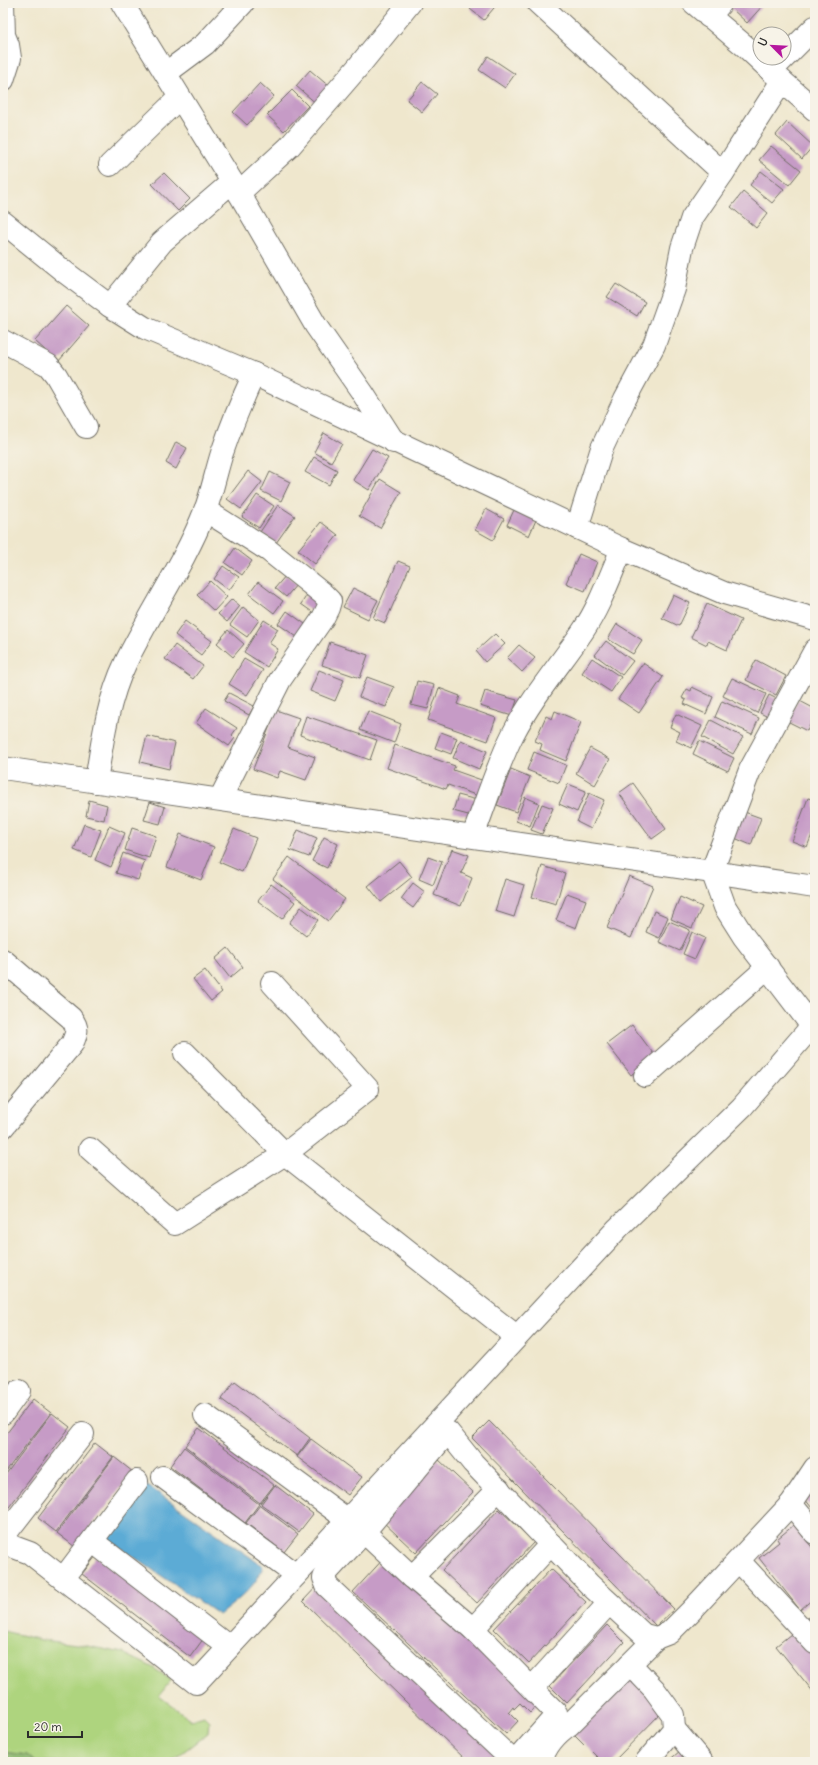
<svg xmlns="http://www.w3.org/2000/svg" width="818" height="1765" viewBox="0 0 818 1765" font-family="Delius,sans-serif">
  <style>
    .green { fill: #aed47e; stroke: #6c8054 }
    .forest { fill: #8ab66d; stroke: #5a704c }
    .water { fill: #5babd5; stroke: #436b80 }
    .building { fill: #c69bc6 }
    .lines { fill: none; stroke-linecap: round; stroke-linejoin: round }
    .minor-casing { stroke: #706d64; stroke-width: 24 }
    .major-casing { stroke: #706d64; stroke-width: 24 }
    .minor { stroke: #fff; stroke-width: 22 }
    .major { stroke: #fff; stroke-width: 22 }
  </style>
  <rect width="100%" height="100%" fill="#f7f3e8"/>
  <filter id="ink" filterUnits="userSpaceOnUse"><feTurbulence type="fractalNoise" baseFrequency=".025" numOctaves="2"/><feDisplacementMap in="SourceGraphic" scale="8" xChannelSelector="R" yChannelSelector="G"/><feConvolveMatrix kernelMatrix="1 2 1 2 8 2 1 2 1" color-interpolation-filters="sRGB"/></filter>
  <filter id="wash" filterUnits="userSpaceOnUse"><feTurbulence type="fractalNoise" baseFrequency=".012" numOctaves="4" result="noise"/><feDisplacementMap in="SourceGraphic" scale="16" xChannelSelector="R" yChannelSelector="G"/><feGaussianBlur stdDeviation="0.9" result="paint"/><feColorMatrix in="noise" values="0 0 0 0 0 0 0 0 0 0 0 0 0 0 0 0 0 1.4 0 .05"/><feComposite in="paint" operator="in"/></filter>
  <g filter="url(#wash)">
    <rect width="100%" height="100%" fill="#efe7cd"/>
    <path class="green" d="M3,1631l39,9 35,4 46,9 29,14 19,13 -12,16 32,24 13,-4 5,5 -1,12 -38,29h-135l-8,-7 -24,-3z"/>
    <path class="forest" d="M3,1752l24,3 8,7h-32z"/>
    <path class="water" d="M144,1485l7,3 112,78c-6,21 -28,36 -44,49l-113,-77z"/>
    <g id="blocks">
      <g class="building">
        <path d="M474,3h24l-14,17 -14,-11z"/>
        <path d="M736,3h29l-18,20 -16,-15z"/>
        <path d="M488,56l27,18 -10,14 -26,-18z"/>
        <path d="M310,70l22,19 -14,16 -22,-19z"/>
        <path d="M422,82l15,12 -15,18 -15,-12z"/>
        <path d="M260,83l14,13 -27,29 -14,-13z"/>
        <path d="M292,90l16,16 -24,25 -17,-16z"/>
        <path d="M787,122l26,24 -11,13 -26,-24z"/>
        <path d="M771,146l30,24 -12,15 -30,-25z"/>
        <path d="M761,171l23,18 -12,14 -22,-18z"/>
        <path d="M164,173l26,26 -12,12 -26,-27z"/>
        <path d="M743,192l25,21 -12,15 -25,-21z"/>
        <path d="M616,284l29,18 -8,14 -30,-19z"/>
        <path d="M66,306l23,20 -31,36 -23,-21z"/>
        <path d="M324,433l18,11 -11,18 -17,-10z"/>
        <path d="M176,442l11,6 -11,21 -10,-6z"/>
        <path d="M372,449l16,9 -19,32 -16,-10z"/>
        <path d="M314,457l23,13 -8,15 -24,-13z"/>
        <path d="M248,471l14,11 -21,27 -14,-10z"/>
        <path d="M270,472l20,10 -9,19 -20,-10z"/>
        <path d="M380,479l21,13 -21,36 -21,-12z"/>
        <path d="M257,495l17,11 -15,22 -17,-11z"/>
        <path d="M278,505l17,11 -19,27 -16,-11z"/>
        <path d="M486,509l18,10 -11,21 -18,-10z"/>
        <path d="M514,510l22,10 -7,16 -22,-11z"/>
        <path d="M321,522l17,13 -23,29 -17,-14z"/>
        <path d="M235,548l17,13 -10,14 -17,-12z"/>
        <path d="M579,554l18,8 -12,29 -19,-8z"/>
        <path d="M398,561l12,5 -25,57 -12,-5z"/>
        <path d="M223,566l16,11 -10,13 -15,-11z"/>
        <path d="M286,575l11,9 -11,13 -11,-9z"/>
        <path d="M210,581l17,16 -13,14 -17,-16z"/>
        <path d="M258,582l25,19 -9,12 -25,-19z"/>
        <path d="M353,588l25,12 -10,19 -25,-12z"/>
        <path d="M311,589l17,12 -10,15 -17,-12z"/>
        <path d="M673,595l17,8 -11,23 -17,-8z"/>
        <path d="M232,599l8,7 -13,16 -9,-8z"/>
        <path d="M707,604l34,16 -14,30 -19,-9 -1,4 -16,-8z"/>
        <path d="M243,607l16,13 -12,17 -17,-12z"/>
        <path d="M287,611l25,18 -9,12 -25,-17z"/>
        <path d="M264,620l14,9 -9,14 9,6 -11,18 -23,-15z"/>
        <path d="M185,621l27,20 -11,14 -26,-20z"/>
        <path d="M617,624l25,16 -9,14 -25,-15z"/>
        <path d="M228,630l16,14 -11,13 -16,-14z"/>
        <path d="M495,634l10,10 -20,18 -9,-11z"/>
        <path d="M606,641l27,20 -11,14 -27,-20z"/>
        <path d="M330,642l38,13 -8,23 -38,-13z"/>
        <path d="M175,645l28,21 -10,13 -28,-20z"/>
        <path d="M519,645l16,13 -13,14 -15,-14z"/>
        <path d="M592,658l29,19 -10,15 -29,-19z"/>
        <path d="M244,659l19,11 -16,25 -18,-11z"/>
        <path d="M756,660l30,16 -10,19 -30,-15z"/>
        <path d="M643,663l20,14 -24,36 -21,-14z"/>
        <path d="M319,670l25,10 -9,21 -25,-10z"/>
        <path d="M367,677l27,10 -8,20 -27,-10z"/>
        <path d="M732,678l34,16 -9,19 -34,-17z"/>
        <path d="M417,681l17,4 -6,24 -17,-4z"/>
        <path d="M692,687l21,10 -7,17 -22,-10 2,-4 -4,-2 5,-9 4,2z"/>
        <path d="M439,688l21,8 -3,8 39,14 -8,23 -60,-21z"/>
        <path d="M485,691l32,9 -5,16 -32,-10z"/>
        <path d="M229,693l25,13 -5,9 -25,-14z"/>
        <path d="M769,695l10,5 -9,18 -10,-5z"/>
        <path d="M798,700l17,9v6l-8,16 -20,-10z"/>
        <path d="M722,701l37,17 -7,16 -37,-17z"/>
        <path d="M206,708l31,20 -5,7 3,3 -6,8 -33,-23z"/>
        <path d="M276,710l23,8 -11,29 27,10 -9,23 -26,-9 -3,7 -24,-9z"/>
        <path d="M368,711l33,13 -7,19 -34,-13z"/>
        <path d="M555,711l26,11 -15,39 -26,-11 2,-6 -7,-3 11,-25 6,3z"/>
        <path d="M676,714l26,12 -11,22 -15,-7 4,-9 -10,-5z"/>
        <path d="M306,716l71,24 -7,20 -70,-25z"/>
        <path d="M711,720l32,17 -10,17 -31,-17z"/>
        <path d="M441,732l16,6 -6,16 -16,-6z"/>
        <path d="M147,736l28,7 -6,26 -29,-7z"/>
        <path d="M461,740l26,11 -8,18 -26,-11z"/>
        <path d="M699,741l35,17 -6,13 -35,-17z"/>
        <path d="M395,745l60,21 -2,4 34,12 -6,15 -33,-12 -2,4 -59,-21z"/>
        <path d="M590,748l20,11 -15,26 -19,-12z"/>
        <path d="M534,752l32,13 -7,18 -32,-13z"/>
        <path d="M511,769l19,8 -14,35 -19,-7z"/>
        <path d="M633,783l33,46 -14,10 -33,-46z"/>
        <path d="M568,784l18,7 -9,21 -18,-8z"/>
        <path d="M589,793l15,7 -13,29 -14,-7z"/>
        <path d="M458,795l19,5 -5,16 -19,-5z"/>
        <path d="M525,797l14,6 -9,23 -14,-5z"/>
        <path d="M808,798l7,2v27l-8,20 -15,-6z"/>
        <path d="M89,800l18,5 -3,15 -18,-4z"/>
        <path d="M150,802l15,5 -5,17 -16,-4z"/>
        <path d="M542,804l11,4 -11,26 -11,-4z"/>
        <path d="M739,810l22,8 -10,27 -21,-9z"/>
        <path d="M84,824l17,6 -10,27 -17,-7z"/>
        <path d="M109,826l16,7 -14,34 -16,-7z"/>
        <path d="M132,828l24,8 -7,22 -24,-8z"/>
        <path d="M234,829l22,9 -14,34 -23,-10z"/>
        <path d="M298,830l19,8 -8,19 -19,-7z"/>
        <path d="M180,834l34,13 -13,33 -34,-13z"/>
        <path d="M324,837l14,7 -11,24 -15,-7z"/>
        <path d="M452,849l17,6 -8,18 11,5 -11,28 -27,-11z"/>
        <path d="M123,853l22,8 -7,19 -22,-7z"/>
        <path d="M289,857l56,42 -17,22 -55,-42z"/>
        <path d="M428,857l14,5 -9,23 -14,-6z"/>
        <path d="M399,861l13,16 -31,25 -13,-16z"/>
        <path d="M542,866l23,7 -9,31 -24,-7z"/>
        <path d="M629,876l24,10 -22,52 -24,-10z"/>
        <path d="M505,879l19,6 -10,32 -19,-6z"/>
        <path d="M413,883l12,9 -12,16 -12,-9z"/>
        <path d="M271,884l24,18 -13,17 -24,-18z"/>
        <path d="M567,893l19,7 -10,28 -20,-8z"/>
        <path d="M680,897l22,10 -10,21 -21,-9z"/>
        <path d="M301,907l17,13 -12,16 -17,-13z"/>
        <path d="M654,911l14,6 -9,21 -13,-6z"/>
        <path d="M669,921l21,9 -10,21 -21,-9z"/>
        <path d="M692,932l13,6 -10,21 -12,-5z"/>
        <path d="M228,948l15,19 -13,11 -15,-19z"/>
        <path d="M205,970l17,22 -11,9 -18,-22z"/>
        <path d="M632,1025l23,31 -24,19 -24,-31z"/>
        <path d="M235,1381l75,57 -13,18 -76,-57z"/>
        <path d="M33,1399l18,14 -48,62v-37z"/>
        <path d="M52,1413l18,14 -67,88v-37z"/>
        <path d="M489,1421l185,188 -18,17 -184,-188z"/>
        <path d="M199,1428l75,57 -14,18 -75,-57z"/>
        <path d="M311,1439l51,38 -14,18 -51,-38z"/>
        <path d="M95,1443l18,14 -57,75 -18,-14z"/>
        <path d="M184,1447l75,57 -14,19 -75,-57z"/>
        <path d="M114,1457l19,15 -58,75 -18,-14z"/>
        <path d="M438,1459l35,33 -57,61 -35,-33z"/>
        <path d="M275,1485l38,29 -14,18 -38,-28z"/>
        <path d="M815,1491v21l-10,-13z"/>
        <path d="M260,1505l38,29 -14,18 -38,-29z"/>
        <path d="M499,1509l35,33 -57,61 -35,-33z"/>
        <path d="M794,1525l21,26v46l-15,13 -41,-52 20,-16 -2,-3z"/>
        <path d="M96,1556l108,82 -14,19 -108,-83z"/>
        <path d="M386,1556l156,144 -12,13 -10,-10 -6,6 -1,-2 -4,5 9,9 -12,13 -153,-142z"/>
        <path d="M551,1569l35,33 -57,61 -35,-34z"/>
        <path d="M319,1584l184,178h-35l-98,-95 -67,-66z"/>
        <path d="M815,1613v16l-8,-10z"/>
        <path d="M607,1625l17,17 -57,61 -17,-17z"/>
        <path d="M796,1630l19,23v41l-39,-48z"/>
        <path d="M632,1674l34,34 -53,54h-11l-29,-29z"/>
        <path d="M680,1751l10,11h-23z"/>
      </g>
    </g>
  </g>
  <g filter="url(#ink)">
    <use href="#blocks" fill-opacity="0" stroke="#706d64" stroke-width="1"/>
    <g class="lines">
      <g class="minor-casing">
        <g id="minor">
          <path d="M122,3l117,190 77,133 46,66 32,50"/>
          <path d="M538,3l185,170"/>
          <path d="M709,17l12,-14"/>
          <path d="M771,71l44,-44"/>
          <path d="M166,73l39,-29 38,-41"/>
          <path d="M3,80l7,-22 -2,-13 -4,-10 -1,-32"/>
          <path d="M782,81l33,29"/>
          <path d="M110,165l69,-67"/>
          <path d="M239,193l50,-46 69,-80 52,-64"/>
          <path d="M3,222l63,51 44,33 35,22 109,46 370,176 100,43 91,26"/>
          <path d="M110,306l52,-64 70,-60"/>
          <path d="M3,341l45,24 8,10 30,52"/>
          <path d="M205,510l63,40 55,44 7,7 -2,7 -5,10 -43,62 -60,119"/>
          <path d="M577,528l25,-80 23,-49 29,-54 20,-56 8,-41 10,-30 31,-45 59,-92 -36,-34 -52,-44"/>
          <path d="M815,650l-65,120 -38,101 13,36 19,30 71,93"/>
          <path d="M96,782c6,-40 12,-83 30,-120 25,-51 58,-98 79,-151 7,-19 11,-39 17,-58 9,-27 20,-53 32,-79"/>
          <path d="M473,836c13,-34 24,-70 40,-102 19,-37 47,-69 70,-103 17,-25 27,-55 39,-82"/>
          <path d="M3,960l68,58c8,10 6,15 1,26l-69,83"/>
          <path d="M272,983l96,106 -83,65 231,182"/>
          <path d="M645,1076l123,-109"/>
          <path d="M90,1149l85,75 110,-70 -100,-101"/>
          <path d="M3,1413l16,-22"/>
          <path d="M205,1415l143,105"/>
          <path d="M163,1477l133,98"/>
          <path d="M791,1504l24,29"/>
          <path d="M355,1521l9,11 -37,40 -3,6 3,8 187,176"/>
          <path d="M3,1537l80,-103"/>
          <path d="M92,1541l137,106"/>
          <path d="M3,1543l27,10 166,130 422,-455 124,-121 70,-81"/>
          <path d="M739,1561l76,82"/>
          <path d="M412,1577l87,-88"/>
          <path d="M63,1579l74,-98"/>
          <path d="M473,1629l78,-85"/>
          <path d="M630,1664l24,25 19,26 1,14 -28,33"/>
          <path d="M532,1688l77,-85"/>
          <path d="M674,1729l28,33"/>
          <path d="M515,1762l38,-43 3,-6 -83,-84 -61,-52 -48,-45 76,-91 8,-9 25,31 117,122 54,50 12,3 13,-5 22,-22 100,-107 24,-36"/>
          <path d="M541,1762c4,-15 15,-28 28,-37l87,-87"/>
        </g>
      </g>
      <g class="major-casing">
        <path id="major" d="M3,768l812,119"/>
      </g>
      <use href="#minor" class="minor"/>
      <use href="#major" class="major"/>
    </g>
  </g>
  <rect width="818" height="1765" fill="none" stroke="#f7f3e8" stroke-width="16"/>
  <g transform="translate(772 46) rotate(294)"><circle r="19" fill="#f7f3e8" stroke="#a5a39c"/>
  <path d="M0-3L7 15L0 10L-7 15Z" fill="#b5179e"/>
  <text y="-6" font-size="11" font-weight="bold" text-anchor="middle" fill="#2b2b2b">U</text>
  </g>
  <path d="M28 1731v6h54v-6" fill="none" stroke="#2b2b2b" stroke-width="2"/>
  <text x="34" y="1731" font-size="12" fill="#2b2b2b" stroke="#f7f3e8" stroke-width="3" paint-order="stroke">20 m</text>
</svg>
